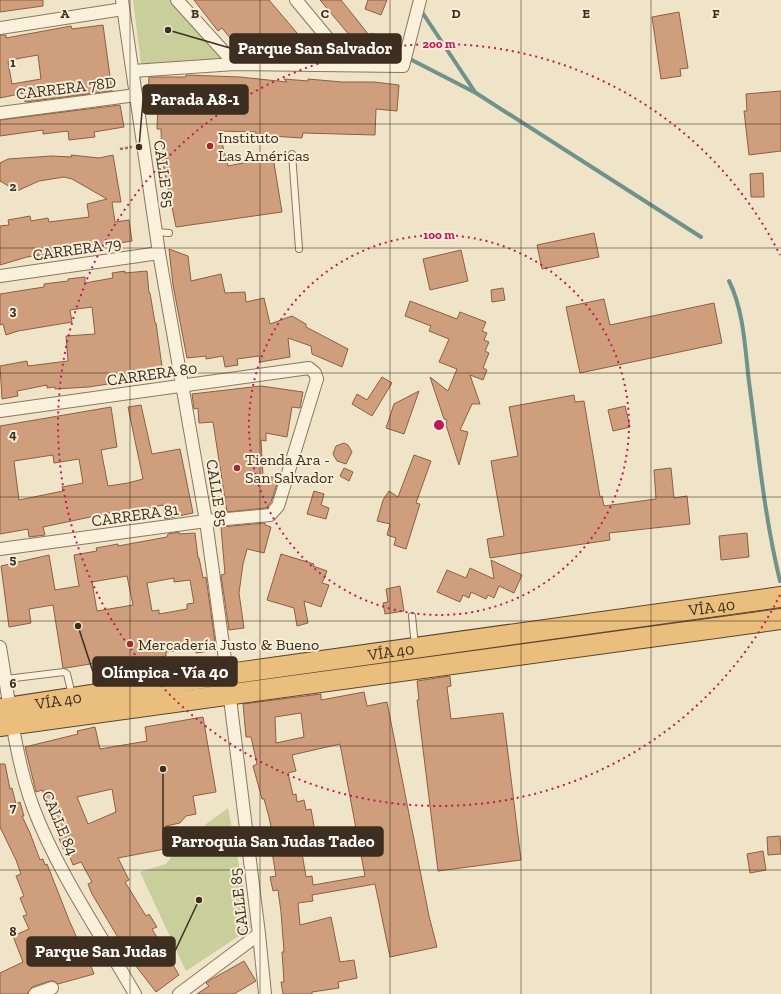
<svg xmlns="http://www.w3.org/2000/svg" width="781" height="994" viewBox="0 0 781 994" font-family="'Zilla Slab',serif">
  <style>
    .green { fill: #c9cf9b }
    .lines { fill: none; stroke-linecap: round; stroke-linejoin: round }
    .stream { stroke: #6f938a; stroke-width: 4 }
    .building { fill: #cf9f7d; stroke: #8d5f41; fill-rule: evenodd }
    .service-casing { stroke: #8d765c; stroke-width: 8 }
    .minor-casing { stroke: #8d765c; stroke-width: 14 }
    .trunk-casing { stroke: #5b4430; stroke-width: 22 }
    .path { stroke: #8d765c; stroke-width: 2.5; stroke-dasharray: 3 2; stroke-linecap: butt }
    .service { stroke: #faf1dc; stroke-width: 6 }
    .minor { stroke: #faf1dc; stroke-width: 12 }
    .trunk { stroke: #eabe7c; stroke-width: 20 }
    .grid { fill: none; stroke: #3d2e20; stroke-width: 1; stroke-opacity: 0.55 }
    .ring { fill: none; stroke: #c2185b; stroke-width: 2; stroke-dasharray: 2 4 }
    .poi-dot { fill: #9e2a2b; stroke: #f7eed8; stroke-width: 1.5 }
    .labels { text-anchor: middle; dominant-baseline: central; stroke-width: 4; stroke-linejoin: round; paint-order: stroke }
    .street-label { font-size: 16px; fill: #3d2e20; stroke: #f7eed8 }
    .poi-label { font-size: 16px; fill: #3d2e20; stroke: #f7eed8; text-anchor: start }
    .grid-label { font-size: 13px; text-anchor: middle; font-weight: bold; fill: #3d2e20; stroke: #f7eed8; stroke-width: 4; stroke-linejoin: round; paint-order: stroke }
    .centre { fill: #c2185b; stroke: #f7eed8; stroke-width: 2 }
    .ring-label { font-size: 12px; text-anchor: middle; font-weight: bold; fill: #c2185b; stroke: #f7eed8; stroke-width: 4; stroke-linejoin: round; paint-order: stroke }
    .leader { fill: none; stroke: #3d2e20; stroke-width: 1.5 }
    .callout-dot { fill: #3d2e20; stroke: #f7eed8; stroke-width: 1.5 }
    .callout { fill: #3d2e20; stroke: #3d2e20; stroke-width: 1.5 }
    .callout-label { font-size: 17px; text-anchor: middle; font-weight: bold; fill: #fff }
  </style>
  <rect width="100%" height="100%" fill="#f0e4c8"/>
  <g class="green">
    <path d="M133,0h40l52,60 -84,4z"/>
    <path d="M228,808l23,120 -65,43 -46,-99 26,-8 17,-23z"/>
  </g>
  <g class="lines">
    <g class="stream">
      <path d="M420,9l55,83"/>
      <path d="M406,57l70,36 225,144"/>
      <path d="M729,281c15,30 16,68 20,101 9,66 15,133 31,199"/>
    </g>
  </g>
  <g class="building">
    <path d="M0,0h43v6l-43,6z"/>
    <path d="M194,0h75l28,33 -2,1 16,15 -8,8h-2l-14,-14 -14,14h-11l-16,-13 -6,6 -18,-22 -4,3z"/>
    <path d="M320,0h21l28,35 3,-2 9,12 -15,10z"/>
    <path d="M368,0h19l-6,15 -16,-6z"/>
    <path d="M679,12l9,56 -8,1 1,7 -20,3 -9,-62z"/>
    <path d="M103,25l9,66 -87,11 -1,-9 -24,5v-63h6v3l65,-12 1,3zM38,55l3,24 -29,5 -4,-22 2,-2z"/>
    <path d="M186,75l54,2 47,5 -3,-3 24,2v-2l34,3h32l25,3 -2,26 -21,-2 -1,26 -72,-2 -1,5 -46,-3v-3l-37,-1 9,35 45,-9 9,55 -106,15 -14,-68 -1,-30h-4l1,-29h-10l1,-23h37z"/>
    <path d="M781,91v60l-32,4 -5,-44h3l-1,-17z"/>
    <path d="M120,105l4,22 -30,5 1,5 -26,3 -1,-9 -25,3v-4l-43,6v-16z"/>
    <path d="M71,155l28,3 14,-3 8,47h-9l3,20 14,-2 3,21 -37,6v-3l-22,4v2l-46,7 -27,8v-39l9,-1 -1,-5 22,-4 1,5 17,-3 1,4 40,-5 -2,-13 20,-5 -35,-20 -8,-2 -25,4 -22,10 -17,-10v-18l8,-4 43,-3 21,1z"/>
    <path d="M763,173l1,24h-13l-1,-23z"/>
    <path d="M594,233l5,24 -57,12 -5,-24z"/>
    <path d="M169,249l19,7 3,25 30,-7 4,19 20,-1 1,10 18,-4 6,26 22,-8 14,8v3l42,22 -6,18 -30,-13 -1,-8 -23,-8 2,19 -30,5 -1,-6 -22,3 1,6 -13,2 -2,-11 -17,3v-3l-19,2 -14,-73z"/>
    <path d="M461,250l7,31 -38,9 -7,-31z"/>
    <path d="M125,271v2l22,-2 2,22h1l5,30h1l7,51 -40,7 -2,-7 -14,2 1,8 -19,3 -34,2v-2l-8,1v-3l-30,6 1,5 -16,3 -2,-33 27,-5 1,5 40,-5 -2,-25 29,-2 -3,-27 -22,3 2,12 -54,9 -12,4 -3,-11 -3,1v-31l44,-7v-3l24,-3v-2l17,-2v6l28,-5 -1,-5z"/>
    <path d="M503,288l2,12 -13,2 -1,-12z"/>
    <path d="M604,299l6,26 104,-22 8,40 -142,30 -14,-66z"/>
    <path d="M410,301l47,18 3,-7 26,10 -4,9 5,2 -3,7 5,2 -4,9 4,2 -6,15 4,2 -4,10 -13,-5 10,29h-8l-12,26 8,2 -9,33 -13,-40 1,-5 -3,-1 -14,-42 18,14 9,-22 -18,-7 10,-23 -20,-8 2,-5 -26,-10z"/>
    <path d="M382,377l10,6 -20,33 -20,-12 5,-10 10,6z"/>
    <path d="M261,386l42,6 -3,16 -8,-1 -5,30 -21,-4v8l-5,-1 2,36 16,2 -8,24 -5,6 -39,4 -14,-90 -14,1 -1,-15 -4,1 -2,-15z"/>
    <path d="M419,391l-15,43 -18,-6 8,-24z"/>
    <path d="M574,395l1,7 9,-1 16,96 2,-1 2,10 52,-7 -2,-29 17,-2 3,30 13,-2 3,28 -81,9 1,7 -120,18 -3,-19 17,-3 -13,-75 27,-5 -9,-49z"/>
    <path d="M141,405l11,49 28,-5 13,64 -28,6 -2,-14 -31,6 -18,2v-1l-71,15 2,8 -16,2 -1,-8 -28,5v-108l111,-19 6,40 -16,3 7,36 20,-3 15,-4 -15,-72zM53,455l1,8 25,-4 4,24 -21,4 1,4 -44,9 -5,-39z"/>
    <path d="M625,406l5,21 -17,4 -5,-21z"/>
    <path d="M344,443l4,2 4,7 -6,12 -9,-3 -4,-7 3,-8z"/>
    <path d="M414,455l17,6 -15,42 4,1 -14,45 -12,-4 2,-7 -9,-3 3,-11 -13,-3 6,-21 6,-9 9,6z"/>
    <path d="M344,468l9,4 -4,9 -9,-5z"/>
    <path d="M314,491l10,3 -3,11 8,3 -3,11 -19,-5z"/>
    <path d="M265,523v2l6,2 -7,26 -17,-4 -4,15 -4,29 5,35 -15,2 -8,-55 4,-1 -4,-47z"/>
    <path d="M179,532v2l16,-1 3,25h1l4,20 3,-1 10,73 -20,3v-5l-30,4v4l-17,3 -28,4 -1,-4 -54,9h-3l-10,-63 -24,4 2,14 -22,4 -8,-61 48,-11 6,35 24,-4 -5,-31 23,-4 -1,-3 22,-4v2l49,-9 1,-3zM127,576l6,29 -36,6 -5,-29zM174,578v4l16,-2 4,23 -7,1v5l-28,5v-4l-7,1 -5,-28z"/>
    <path d="M747,533l2,24 -28,3 -2,-24z"/>
    <path d="M281,554l33,10 -1,2 14,5 -5,12 7,2 -8,22 -17,-6 4,22 -11,3 -3,-18 -27,-8z"/>
    <path d="M491,560l31,15 -8,18 -15,-7 -5,12 -6,-3 -2,4 -15,-7 -2,6 -6,-3 -3,7 -23,-10 10,-22 19,8 4,-10 24,11z"/>
    <path d="M400,586l4,25 -19,3 -2,-11 5,-1 -2,-13z"/>
    <path d="M450,676l1,10 -4,1 4,32 52,-6 18,147 -83,11 -21,-171h2l-2,-19z"/>
    <path d="M364,692l3,14 20,-4 42,214 8,31 -47,10 -15,-73 -63,11 1,6 -15,2 2,22 31,-8 9,45 14,-2 3,18 -19,4 1,6 -27,4v2h-29l-2,-12h3l-2,-30h2l-3,-40 -3,-22 -5,1 -3,-14 6,-1 -5,-30h4l-6,-29 -5,-18h-2l-9,-33 4,-2 -6,-27h-5l-3,-33 78,-10v6zM301,713l3,24 -28,6 -1,-26zM340,744l25,132 -52,9 -1,-9 -6,1 -4,-24h4l-2,-14 12,-2 -5,-28 -5,1 -2,-10 -7,2 -1,-8 -3,1 -5,-22 8,-2 -4,-16z"/>
    <path d="M203,717l13,75 -23,4 3,18 -10,2 -6,7 -14,3 4,22 -52,10 11,22 -4,2 21,34 3,-2 8,13 -5,2 27,46 -23,17 -24,-31 -40,-67 -4,-10 4,-2 -11,-20 -8,3 -7,-17 -3,1 -4,-11 2,-1 -19,-47 -6,2 -11,-45 53,-13 -1,-3 18,-4 5,22 47,-8 -2,-14zM112,789l4,23 -28,12 -11,-27z"/>
    <path d="M0,764h5l5,25 2,-1 4,16 4,-2 4,14h-2l8,17 10,27 3,-1 2,6 2,-1 22,56 15,34 2,-1 8,21 -36,10 -4,-3h-4l-18,6 -5,7h-27v-21l23,-11 -10,-26 16,-7 -6,-13 4,-1 -7,-17 4,-2 -8,-20 5,-2 -5,-14 -16,-33z"/>
    <path d="M780,836l1,18 -13,1 -1,-18z"/>
    <path d="M763,851l3,19 -16,3 -3,-19z"/>
    <path d="M244,961l12,20 -22,13h-37l12,-8 -3,-3 6,-4z"/>
  </g>
  <g class="lines">
    <g class="service-casing">
      <g id="service">
        <path d="M292,154l7,95"/>
        <path d="M156,232l13,1"/>
        <path d="M412,616l3,30"/>
        <path d="M6,679l58,-7 3,2 5,21"/>
      </g>
    </g>
    <g class="minor-casing">
      <g id="minor">
        <path d="M122,0l37,253 47,268 21,153 32,260 6,60"/>
        <path d="M177,0l58,64"/>
        <path d="M296,0l54,65"/>
        <path d="M0,28l123,-19"/>
        <path d="M133,71l102,-7 168,2 17,-66"/>
        <path d="M0,113l136,-18"/>
        <path d="M0,276l159,-23"/>
        <path d="M0,411l309,-43 6,5 2,6 -39,127 -8,9 -64,6 -206,28"/>
        <path d="M0,647c9,52 15,111 33,160 25,66 67,126 102,187"/>
        <path d="M35,994l17,-6"/>
        <path d="M179,994l80,-60"/>
      </g>
    </g>
    <g class="trunk-casing">
      <g id="trunk">
        <path id="s1" d="M0,709l235,-36 546,-76"/>
        <path d="M0,726l781,-107"/>
      </g>
    </g>
    <path class="path" d="M120,149l12,-2"/>
    <use href="#service" class="service"/>
    <use href="#minor" class="minor"/>
    <use href="#trunk" class="trunk"/>
  </g>
  <path class="grid" d="M130,0v994M260,0v994M390,0v994M521,0v994M651,0v994M0,124h781M0,248h781M0,373h781M0,497h781M0,621h781M0,746h781M0,870h781"/>
  <g class="ring">
    <circle cx="439" cy="425" r="190"/>
    <path d="M780 595A381 381 0 1 1 780 255"/>
  </g>
  <g class="poi-dot">
    <circle cx="210" cy="146" r="4"/>
    <circle cx="237" cy="468" r="4"/>
    <circle cx="130" cy="644" r="4"/>
  </g>
  <g class="labels">
    <g class="street-label">
      <text transform="translate(66 88) rotate(-7)">CARRERA 78D</text>
      <text transform="translate(164 174) rotate(82)">CALLE 85</text>
      <text transform="translate(77 249) rotate(-8)">CARRERA 79</text>
      <text transform="translate(152 374) rotate(-8)">CARRERA 80</text>
      <text transform="translate(217 493) rotate(81)">CALLE 85</text>
      <text transform="translate(135 515) rotate(-8)">CARRERA 81</text>
      <text stroke="none"><textPath href="#s1" startOffset="719">VÍA 40</textPath></text>
      <text stroke="none"><textPath href="#s1" startOffset="395">VÍA 40</textPath></text>
      <text stroke="none"><textPath href="#s1" startOffset="59">VÍA 40</textPath></text>
      <text transform="translate(60 823) rotate(67)">CALLE 84</text>
      <text transform="translate(239 902) rotate(-97)">CALLE 85</text>
    </g>
    <g class="poi-label">
      <text x="218" y="137">Instituto<tspan x="218" dy="18">Las Américas</tspan></text>
      <text x="245" y="459">Tienda Ara -<tspan x="245" dy="18">San Salvador</tspan></text>
      <text x="138" y="644">Mercadería Justo &amp; Bueno</text>
    </g>
  </g>
  <g class="grid-label">
    <text x="65" y="18">A</text>
    <text x="195" y="18">B</text>
    <text x="325" y="18">C</text>
    <text x="456" y="18">D</text>
    <text x="586" y="18">E</text>
    <text x="716" y="18">F</text>
    <text x="13" y="67">1</text>
    <text x="13" y="191">2</text>
    <text x="13" y="315">3</text>
    <text x="13" y="439">4</text>
    <text x="13" y="564">5</text>
    <text x="13" y="688">6</text>
    <text x="13" y="812">7</text>
    <text x="13" y="936">8</text>
  </g>
  <circle cx="439" cy="425" r="6" class="centre"/>
  <g class="ring-label">
    <text x="439" y="48">200 m</text>
    <text x="439" y="239">100 m</text>
  </g>
  <path class="leader" d="M168 30L230 48M139 147L143 100M78 626L93 672M163 769L163 841M199 900L175 951"/>
  <g class="callout-dot">
    <circle cx="168" cy="30" r="4"/>
    <circle cx="139" cy="147" r="4"/>
    <circle cx="78" cy="626" r="4"/>
    <circle cx="163" cy="769" r="4"/>
    <circle cx="199" cy="900" r="4"/>
  </g>
  <g class="callout">
    <rect x="230" y="34" width="171" height="29" rx="4"/>
    <rect x="143" y="85" width="105" height="29" rx="4"/>
    <rect x="93" y="657" width="144" height="29" rx="4"/>
    <rect x="163" y="827" width="220" height="29" rx="4"/>
    <rect x="27" y="937" width="148" height="29" rx="4"/>
  </g>
  <g class="callout-label">
    <text x="315" y="54">Parque San Salvador</text>
    <text x="195" y="105">Parada A8-1</text>
    <text x="165" y="678">Olímpica - Vía 40</text>
    <text x="273" y="847">Parroquia San Judas Tadeo</text>
    <text x="101" y="957">Parque San Judas</text>
  </g>
</svg>
